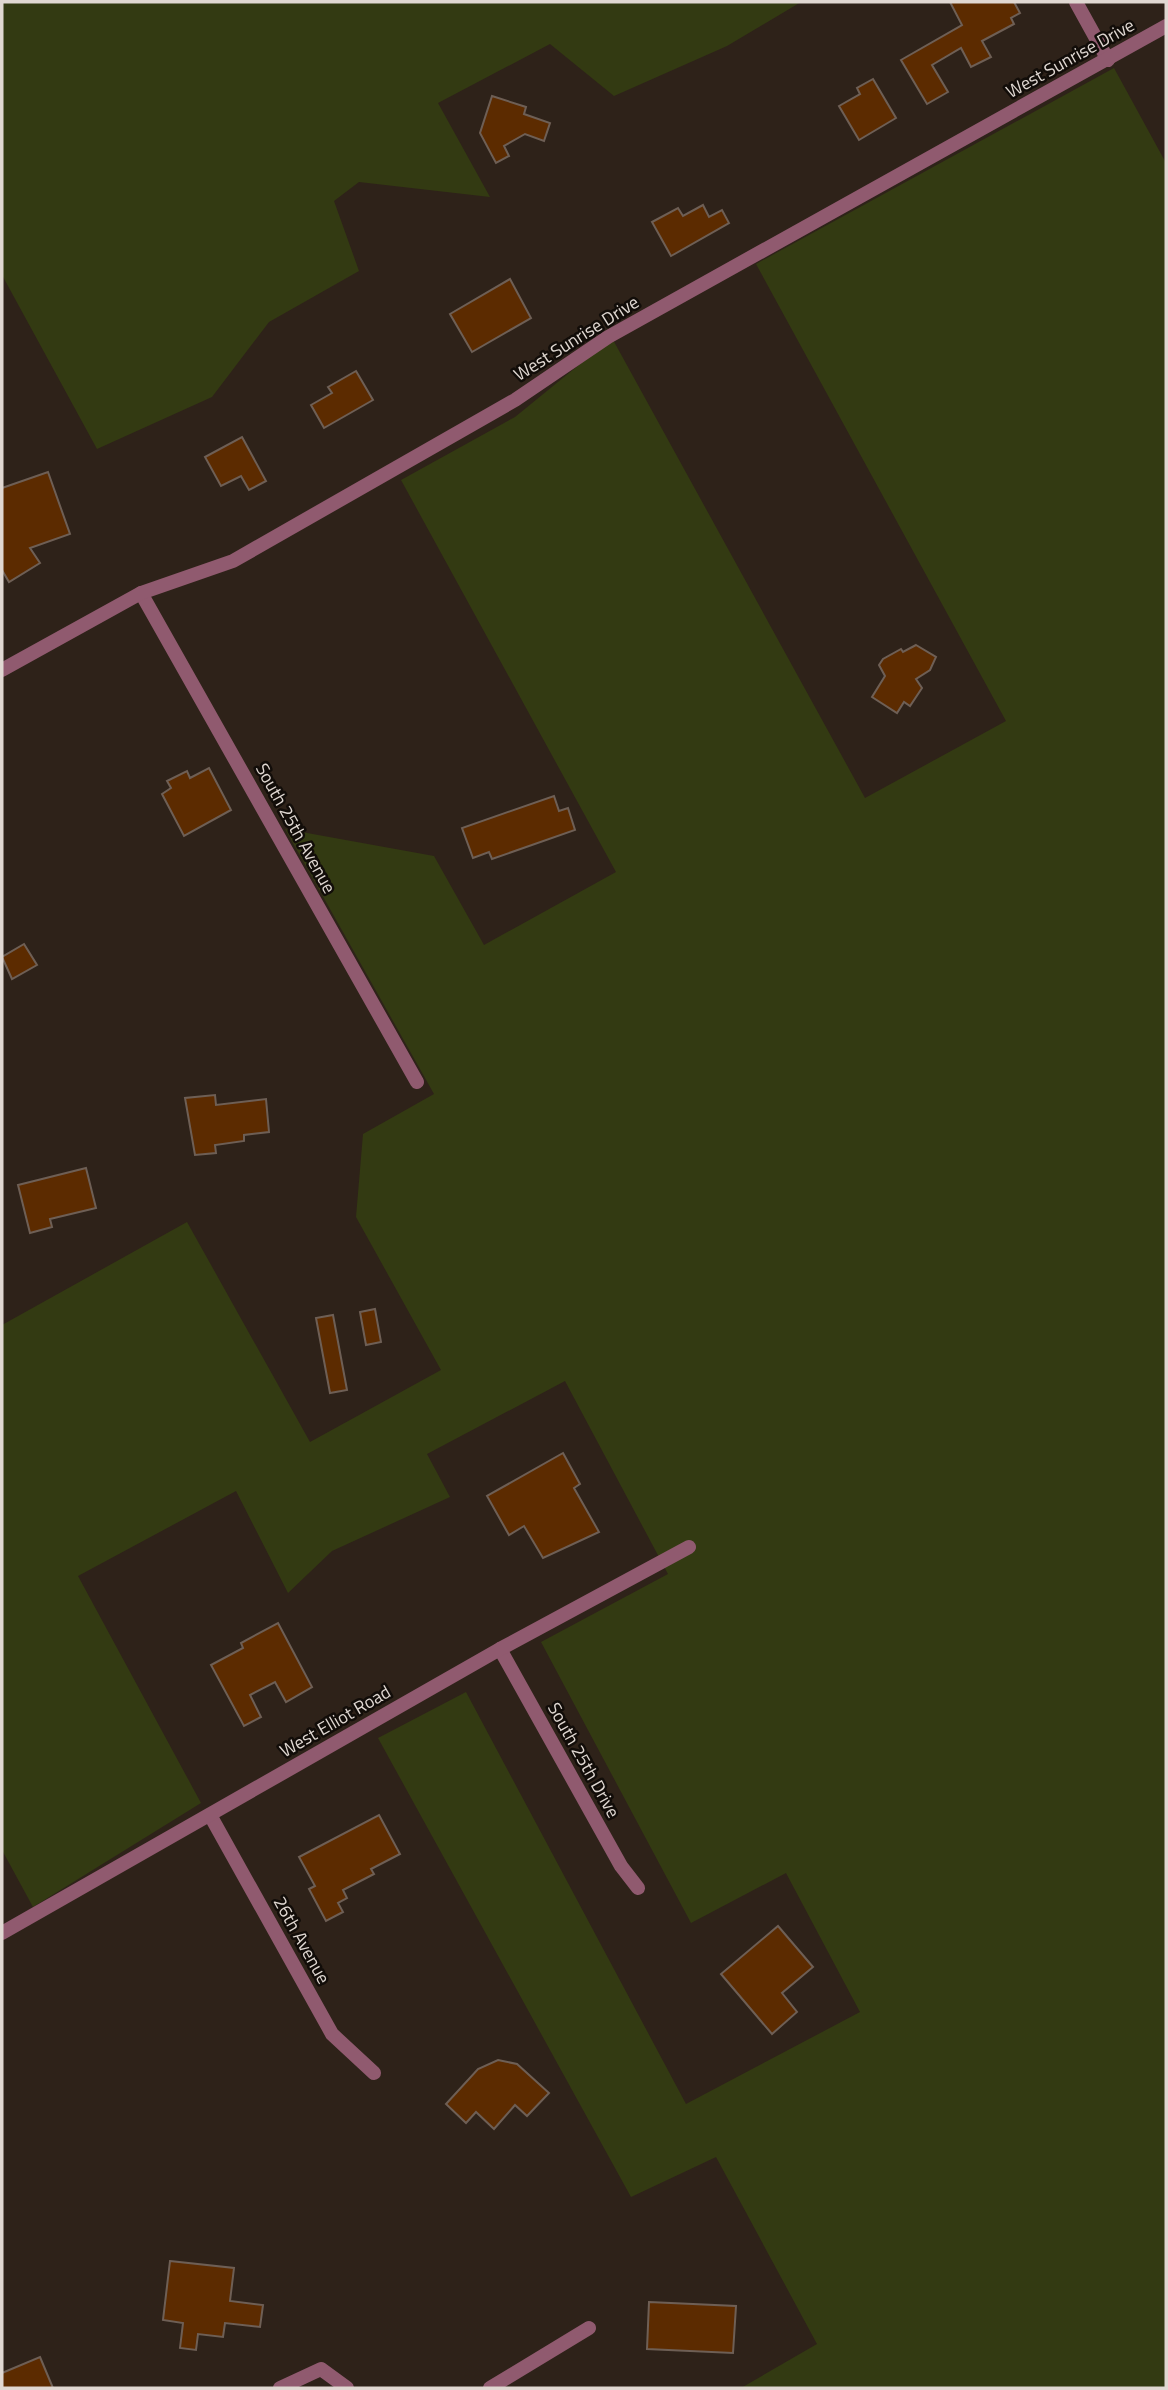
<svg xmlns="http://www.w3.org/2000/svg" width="1168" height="2390" viewBox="0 0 1168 2390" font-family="'Titillium Web',sans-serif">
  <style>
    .green { fill: #333a12 }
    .building { fill: #5c2b00; stroke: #6e5f55; stroke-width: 2 }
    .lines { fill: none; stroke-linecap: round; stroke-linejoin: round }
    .street { stroke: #905a6f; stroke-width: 14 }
    .labels { text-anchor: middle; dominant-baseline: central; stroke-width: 5; stroke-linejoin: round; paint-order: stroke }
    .street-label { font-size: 18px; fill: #e0d8d2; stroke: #120d09 }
  </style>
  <rect width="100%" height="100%" fill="#2e2219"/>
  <g class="green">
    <path d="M2,2h799l-74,44 -113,50 -64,-52 -112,59 52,94 -131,-15 -25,19 25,70 -90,51 -57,75 -115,52 -95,-174z"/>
    <path d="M1114,68l52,95v2225h-425l76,-44 -101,-187 -85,40 -253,-459 88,-46 220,412 174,-92 -74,-139 -95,50 -150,-281 127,-68 -103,-193 -138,73 23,43 -118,54 -44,42 -52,-102 -158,85 123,227 -168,104 -31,-57v-525l185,-103 123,220 131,-72 -85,-153 7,-83 71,-40 -149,-265 149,27 50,89 132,-73 -215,-392 114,-63 97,-79 253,460 141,-77 -250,-457z"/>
  </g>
  <g class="building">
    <path d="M950,2h64l6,11 -9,5 3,6 -32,17 9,16 -20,10 -10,-19 -29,17 16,27 -21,12 -26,-44 61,-35z"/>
    <path d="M873,79l23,39 -37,22 -20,-34 21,-12 -3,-6z"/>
    <path d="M492,96l34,11 -2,7 26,9 -6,18 -19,-7 -21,12 5,10 -13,7 -16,-30z"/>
    <path d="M703,205l6,12 13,-7 7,13 -58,33 -19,-34 26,-14 5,8z"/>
    <path d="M510,279l21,39 -59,34 -22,-38z"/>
    <path d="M356,371l17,29 -49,28 -13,-23 21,-12 -4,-6z"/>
    <path d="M242,437l24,44 -17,9 -8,-14 -20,10 -16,-29z"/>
    <path d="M48,472l22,62 -40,14 10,15 -31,19 -7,-12v-82z"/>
    <path d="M916,645l20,12 -6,13 -14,9 6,9 -12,18 -6,-4 -7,11 -25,-16 13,-21 -6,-11 4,-6 18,-10 2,3z"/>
    <path d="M209,768l22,42 -47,26 -22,-42 9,-6 -4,-7 20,-10 3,7z"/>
    <path d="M554,796l5,15 9,-3 7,22 -83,29 -3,-7 -16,6 -11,-30z"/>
    <path d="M24,944l13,21 -25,14 -10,-22z"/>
    <path d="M215,1095l1,10 50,-6 3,33 -25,3v6l-29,4 1,8 -21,2 -10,-57z"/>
    <path d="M86,1168l10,40 -46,11 2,8 -22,6 -12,-48z"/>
    <path d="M375,1309l6,33 -15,3 -6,-33z"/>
    <path d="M333,1315l14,75 -17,3 -14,-75z"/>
    <path d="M563,1453l17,31 -6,4 25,44 -56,26 -19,-32 -15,9 -22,-39z"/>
    <path d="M278,1623l34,64 -26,15 -11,-20 -25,13 11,22 -17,9 -33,-61 32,-17 -2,-5z"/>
    <path d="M379,1815l21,39 -29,15 3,5 -31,16 4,8 -9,5 5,9 -17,9 -17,-32 6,-3 -16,-29z"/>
    <path d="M778,1926l35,41 -31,26 15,19 -25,22 -51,-60z"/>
    <path d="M498,2060l19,4 32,29 -22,23 -12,-11 -21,24 -18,-17 -10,11 -20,-19 32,-35z"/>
    <path d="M170,2261l64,7 -4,33 33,4 -3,22 -35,-4 -2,14 -25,-3 -2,16 -16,-2 3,-25 -20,-3z"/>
    <path d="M649,2302l87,4 -3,47 -86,-4z"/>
    <path d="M40,2357l13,31h-51v-15z"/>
  </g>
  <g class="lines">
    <g class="street">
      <path d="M1076,2l32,58"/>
      <path d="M141,593l276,489"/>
      <path d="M2,670l139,-77 92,-32 282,-161 93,-63 558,-311"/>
      <path d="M500,1649l121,217 17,22"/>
      <path d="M210,1815l122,219 42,39"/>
      <path d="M2,1933l498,-284 189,-102"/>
      <path d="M280,2388l41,-19 26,19"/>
      <path d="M490,2388l99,-60"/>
    </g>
  </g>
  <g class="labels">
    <g class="street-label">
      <text transform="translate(1070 58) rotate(-29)">West Sunrise Drive</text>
      <text transform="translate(576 338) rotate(-32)">West Sunrise Drive</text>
      <text transform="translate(296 828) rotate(61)">South 25th Avenue</text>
      <text transform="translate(335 1721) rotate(-30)">West Elliot Road</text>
      <text transform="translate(584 1760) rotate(61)">South 25th Drive</text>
      <text transform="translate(302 1940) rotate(61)">26th Avenue</text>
    </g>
  </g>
  <rect width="1168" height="2390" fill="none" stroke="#e0d8d2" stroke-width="7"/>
</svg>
